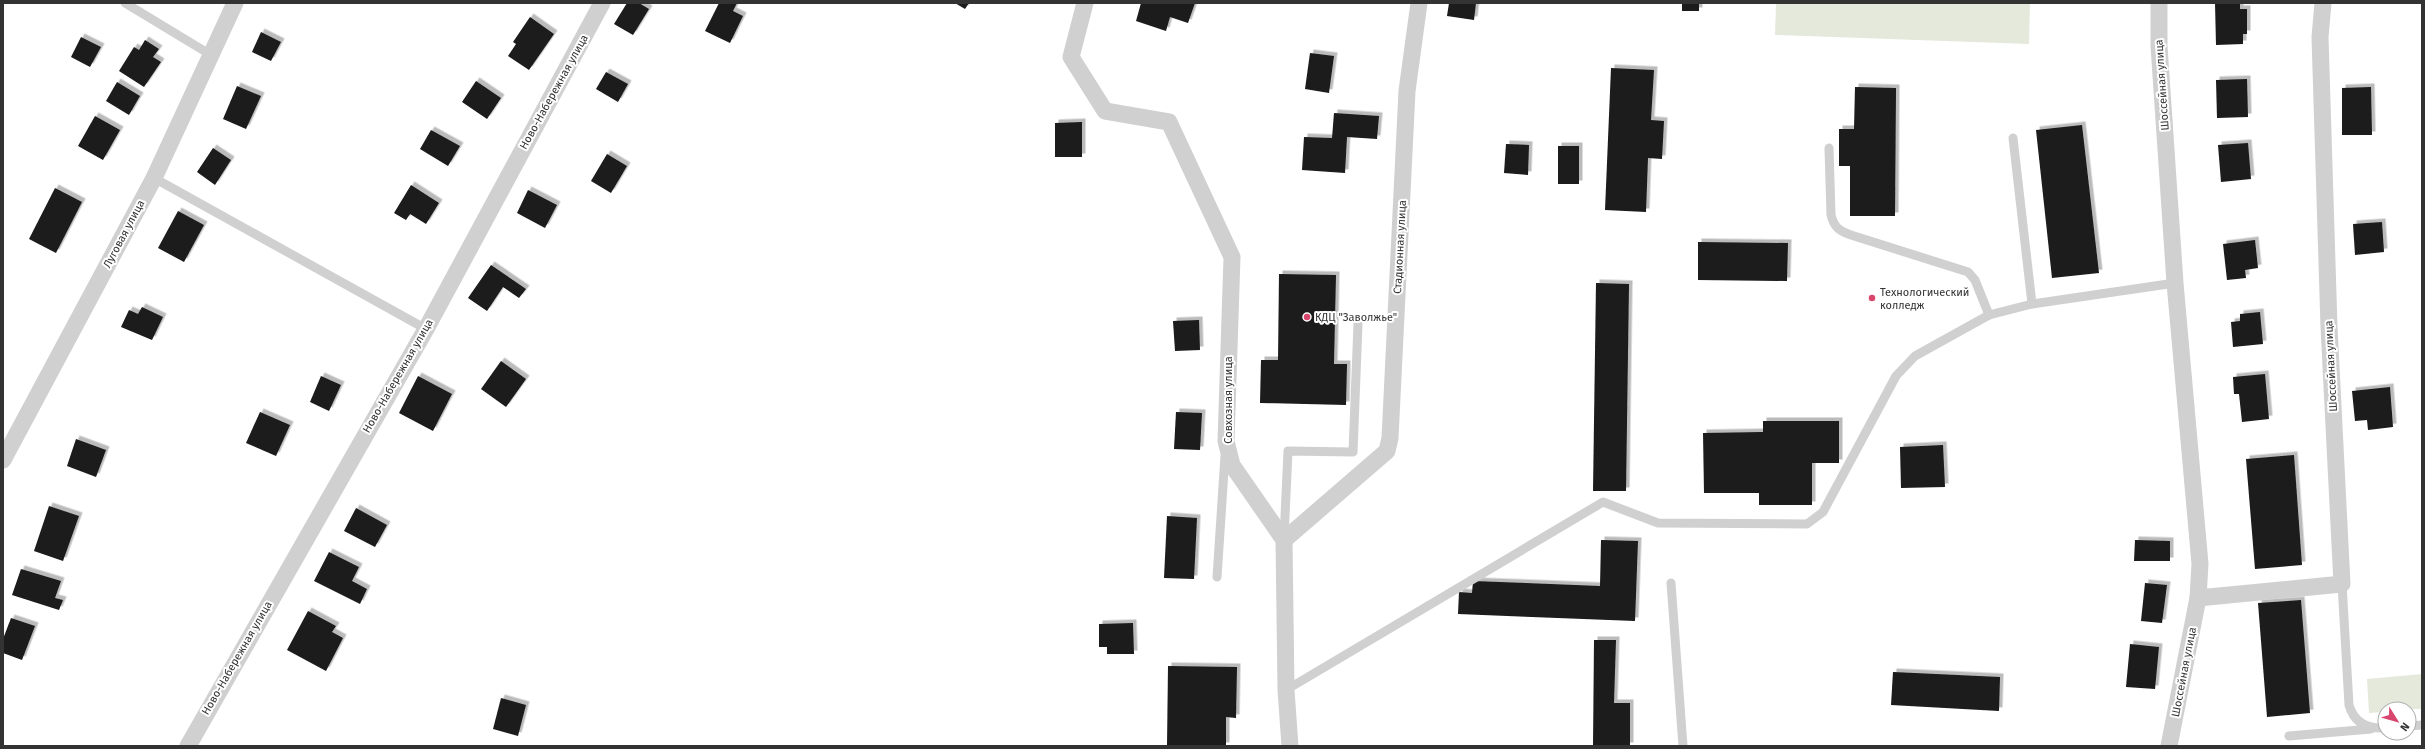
<svg xmlns="http://www.w3.org/2000/svg" width="2425" height="749" viewBox="0 0 2425 749" font-family="'Fira Sans',sans-serif">
  <style>
    .green { fill: #e5e9dc }
    .building { fill: #1a1a1a; filter: url(#shadow) }
    .lines { fill: none; stroke-linecap: round; stroke-linejoin: round }
    .lane { stroke: #d0d0d0; stroke-width: 9 }
    .street { stroke: #d0d0d0; stroke-width: 17 }
    .poi-dot { fill: #d8466d; stroke: #fff; stroke-width: 1.5 }
    .labels { text-anchor: middle; dominant-baseline: central; stroke-width: 4; stroke-linejoin: round; paint-order: stroke }
    .street-label { font-size: 11px; fill: #333; stroke: #fff }
    .poi-label { font-size: 11px; fill: #333; stroke: #fff; text-anchor: start }
  </style>
  <defs>
    <filter id="shadow"><feDropShadow dx="3.5" dy="-3.5" stdDeviation="0" flood-color="#0004"/></filter>
  </defs>
  <rect width="100%" height="100%" fill="#fff"/>
  <g class="green">
    <path d="M1776,3h254l-1,41 -254,-9z"/>
    <path d="M2422,674v35h-37v3l-16,1 -2,-34z"/>
  </g>
  <g class="building">
    <path d="M627,3h12l10,6 -16,26 -19,-11z"/>
    <path d="M719,3h18l-4,8 10,5 -13,27 -25,-12z"/>
    <path d="M955,3h14l-4,6z"/>
    <path d="M1141,3h54l-7,20 -18,-6 -4,14 -30,-10z"/>
    <path d="M1449,3h27l-2,17 -27,-4z"/>
    <rect x="1682" y="3" width="17" height="8"/>
    <path d="M2215,3h25v6h7v25h-4v10l-27,1z"/>
    <path d="M530,17l24,17 -25,36 -21,-14 8,-12 -3,-2z"/>
    <path d="M261,32l20,10 -10,19 -19,-9z"/>
    <path d="M81,37l20,10 -11,20 -19,-10z"/>
    <path d="M145,40l14,9 -6,8 8,5 -17,25 -25,-16 15,-24 5,3z"/>
    <path d="M1310,53l24,3 -5,37 -24,-4z"/>
    <path d="M1611,68l43,2 -3,50 13,1 -2,38 -14,-1 -2,54 -41,-2z"/>
    <path d="M606,72l22,12 -10,18 -22,-13z"/>
    <path d="M2247,79l1,38 -31,1 -1,-38z"/>
    <path d="M476,81l25,17 -14,21 -25,-17z"/>
    <path d="M117,82l23,14 -11,19 -23,-14z"/>
    <path d="M237,86l24,10 -15,33 -23,-10z"/>
    <path d="M1855,87l41,1 -1,128h-45v-50h-11v-37h15z"/>
    <path d="M2371,87l1,48h-30v-47z"/>
    <path d="M1334,113l45,3 -2,23 -30,-2 -2,36 -43,-3 2,-33 28,1z"/>
    <path d="M95,116l25,14 -17,30 -25,-14z"/>
    <path d="M1082,122v35h-27v-34z"/>
    <path d="M2082,125l17,148 -47,5 -16,-148z"/>
    <path d="M431,130l29,16 -12,20 -28,-17z"/>
    <path d="M2248,143l3,36 -30,3 -3,-37z"/>
    <path d="M1506,144l23,1 -1,30 -24,-2z"/>
    <rect x="1558" y="146" width="21" height="38"/>
    <path d="M213,148l18,12 -16,25 -18,-13z"/>
    <path d="M607,154l20,12 -16,27 -20,-12z"/>
    <path d="M411,185l28,18 -13,21 -16,-10 -4,6 -12,-7z"/>
    <path d="M55,188l27,14 -26,51 -27,-14z"/>
    <path d="M528,190l29,15 -12,23 -28,-15z"/>
    <path d="M178,211l26,14 -20,37 -26,-14z"/>
    <path d="M2382,222l2,30 -29,3 -2,-31z"/>
    <path d="M2255,240l3,28 -13,2 1,8 -19,2 -4,-36z"/>
    <path d="M1698,242l90,1 -1,38 -89,-1z"/>
    <path d="M491,265l35,24 -7,9 -16,-11 -16,24 -19,-13z"/>
    <path d="M1279,274l57,1 -2,89h13l-1,41 -86,-2 1,-43h17z"/>
    <path d="M1596,283l33,1 -3,207h-33z"/>
    <path d="M142,307l21,10 -11,23 -31,-13 8,-17 9,4z"/>
    <path d="M2260,312l3,32 -30,3 -2,-25 9,-1v-7z"/>
    <path d="M1199,320l1,30 -25,1 -2,-30z"/>
    <path d="M501,361l25,18 -20,28 -25,-18z"/>
    <path d="M2265,374l4,45 -27,3 -3,-28h-5l-1,-17z"/>
    <path d="M321,376l20,9 -12,26 -19,-9z"/>
    <path d="M418,376l34,18 -19,37 -34,-18z"/>
    <path d="M2390,387l3,40 -25,3 -1,-10 -12,1 -3,-30z"/>
    <path d="M260,412l30,13 -14,31 -30,-13z"/>
    <path d="M1176,412l26,1 -2,37 -26,-1z"/>
    <path d="M1763,421h76v42h-27v42h-53v-12h-55l-1,-60 60,-1z"/>
    <path d="M76,439l30,11 -10,27 -29,-11z"/>
    <path d="M1943,445l2,42 -44,1 -1,-41z"/>
    <path d="M2294,455l8,110 -47,4 -9,-110z"/>
    <path d="M49,506l30,10 -16,45 -29,-10z"/>
    <path d="M356,508l31,17 -12,22 -31,-16z"/>
    <path d="M1167,516l30,2 -3,61 -30,-1z"/>
    <path d="M1601,540l37,1 -3,80 -177,-7 1,-22 13,1 1,-12 127,5z"/>
    <path d="M2135,540l35,1v20h-36z"/>
    <path d="M329,552l30,15 -7,14 15,8 -7,15 -46,-23z"/>
    <path d="M21,569l40,12 -6,17 8,2 -4,10 -47,-15z"/>
    <path d="M2145,583l22,2 -5,38 -21,-2z"/>
    <path d="M2301,600l9,113 -43,4 -9,-114z"/>
    <path d="M308,611l28,15 -4,6 11,6 -17,33 -39,-21z"/>
    <path d="M11,618l24,8 -13,34 -19,-7v-14z"/>
    <path d="M1133,623l1,31h-27v-7h-8v-23z"/>
    <path d="M1594,640h22l-2,63h16v43h-37z"/>
    <path d="M2130,644l29,3 -4,42 -29,-2z"/>
    <path d="M1168,666l69,1 -1,51 -10,-1v29h-59z"/>
    <path d="M1893,672l107,5 -1,34 -108,-6z"/>
    <path d="M501,698l25,7 -8,31 -25,-7z"/>
  </g>
  <g class="lines">
    <g class="lane">
      <path d="M125,3l86,52"/>
      <path d="M2013,138l19,166 143,-21"/>
      <path d="M1829,148l2,67c3,12 8,16 20,20l117,37 7,8 14,35"/>
      <path d="M154,178l272,151"/>
      <path d="M1284,538l4,-87 65,1 5,-128"/>
      <path d="M1217,577l8,-121"/>
      <path d="M1671,583l12,163"/>
      <path d="M2342,584l7,121c5,18 18,24 36,23"/>
      <path d="M1286,690l317,-188 55,21 149,1 16,-12 73,-136 19,-20 74,-41 43,-11"/>
      <path d="M2409,726l13,-1"/>
      <path d="M2289,736l82,-7"/>
    </g>
    <g class="street">
      <path d="M1085,3l-14,54 34,54 64,11 63,135 -6,184 6,24 52,75 2,150 4,56"/>
      <path d="M2159,3v43l16,237 25,281 -2,34 -29,148"/>
      <path d="M3,460l151,-282 81,-175"/>
      <path d="M1284,540l103,-89 3,-13 17,-347 12,-88"/>
      <path d="M2198,598l144,-14 -13,-257 -9,-290 3,-34"/>
      <path d="M188,746l238,-417 176,-326"/>
    </g>
  </g>
  <g class="poi-dot">
    <circle cx="1872" cy="298" r="4"/>
    <circle cx="1307" cy="317" r="4"/>
  </g>
  <g class="labels">
    <g class="street-label">
      <text transform="translate(2162 85) rotate(-94)">Шоссейная улица</text>
      <text transform="translate(554 92) rotate(-61)">Ново-Набережная улица</text>
      <text transform="translate(124 234) rotate(-62)">Луговая улица</text>
      <text transform="translate(1400 247) rotate(-87)">Стадионная улица</text>
      <text transform="translate(2331 366) rotate(-93)">Шоссейная улица</text>
      <text transform="translate(398 376) rotate(-60)">Ново-Набережная улица</text>
      <text transform="translate(1228 400) rotate(-90)">Совхозная улица</text>
      <text transform="translate(237 658) rotate(-60)">Ново-Набережная улица</text>
      <text transform="translate(2184 672) rotate(-79)">Шоссейная улица</text>
    </g>
    <g class="poi-label">
      <text x="1880" y="292">Технологический<tspan x="1880" dy="13">колледж</tspan></text>
      <text x="1315" y="317">КДЦ "Заволжье"</text>
    </g>
  </g>
  <rect width="2425" height="749" fill="none" stroke="#333333" stroke-width="8"/>
  <g transform="translate(2397 721) rotate(127)"><circle r="19" fill="#ffffff" stroke="#adadad"/>
  <path d="M0-3L7 15L0 10L-7 15Z" fill="#d8466d"/>
  <text y="-6" font-size="11" font-weight="bold" text-anchor="middle" fill="#333333">N</text>
  </g>
</svg>
